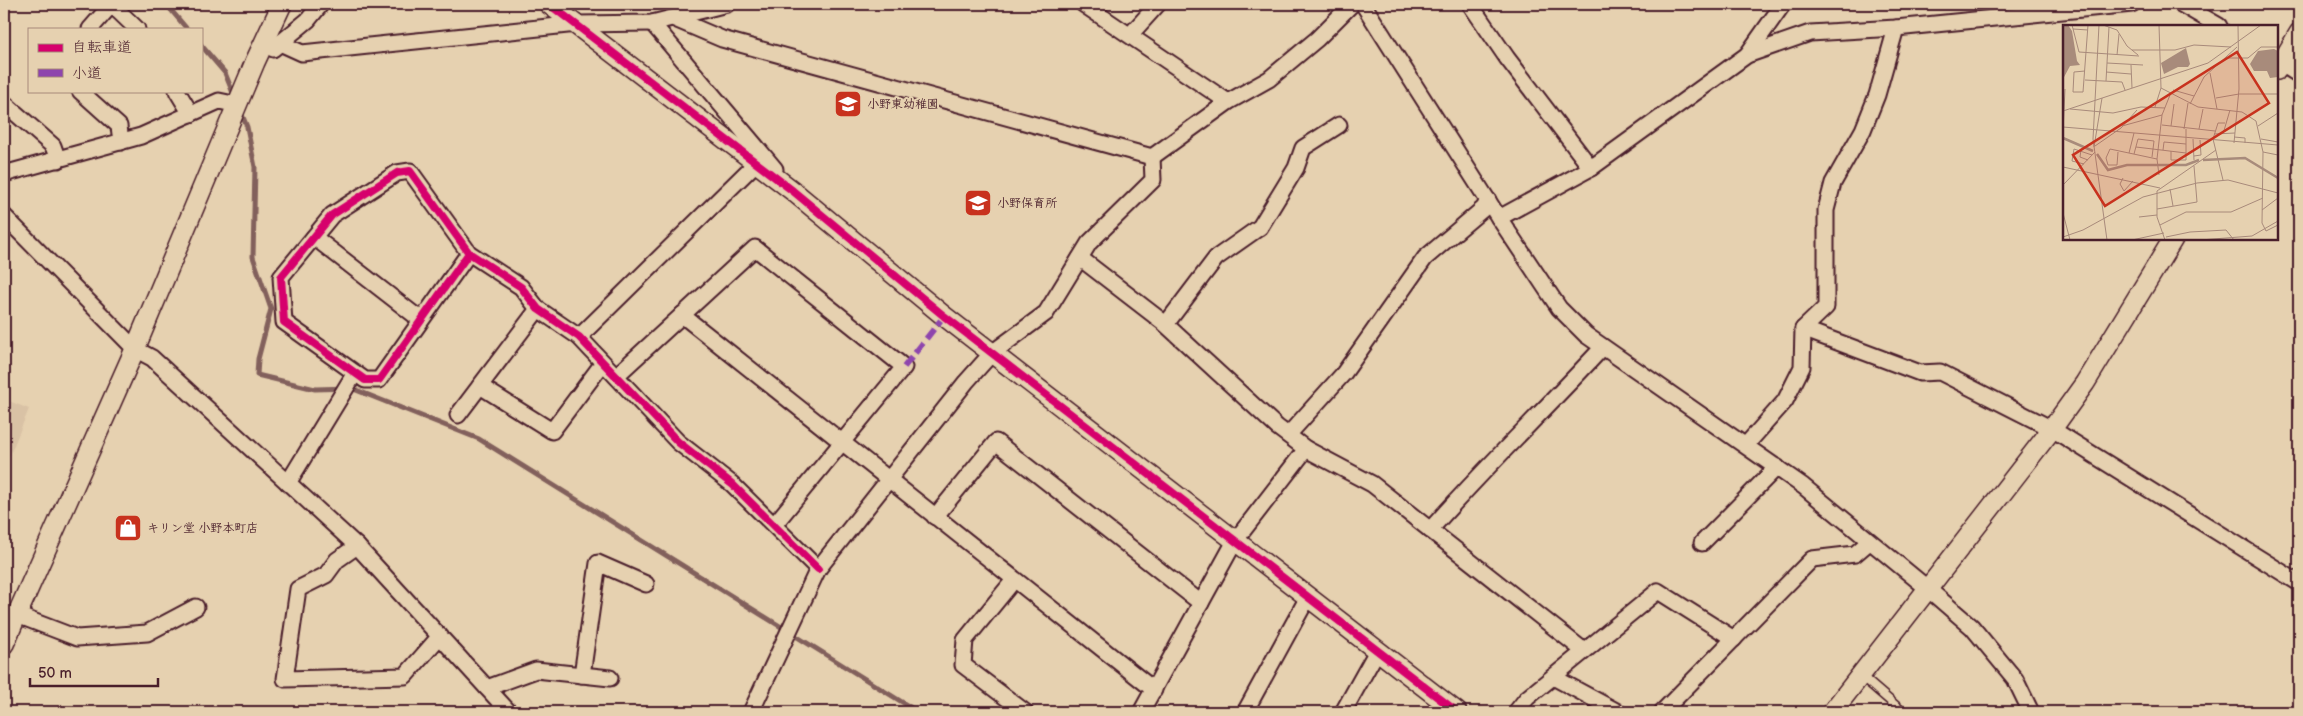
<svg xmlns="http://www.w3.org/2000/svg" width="2303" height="716" viewBox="0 0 2303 716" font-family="'Balsamiq Sans','Klee One',sans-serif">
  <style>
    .built { fill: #d9c2a5 }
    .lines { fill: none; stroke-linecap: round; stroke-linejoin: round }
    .stream { stroke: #82605b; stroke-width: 5 }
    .service-casing { stroke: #4a1f2b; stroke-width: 11 }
    .minor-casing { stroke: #4a1f2b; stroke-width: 19 }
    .tertiary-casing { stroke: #4a1f2b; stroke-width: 22 }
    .service { stroke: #e6d1b0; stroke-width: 8 }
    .minor { stroke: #e6d1b0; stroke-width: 15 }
    .tertiary { stroke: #e6d1b0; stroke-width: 19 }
    .quiet { stroke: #8e44ad; stroke-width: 6; stroke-dasharray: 12 6; stroke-linecap: butt }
    .cycleway-casing { stroke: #e6d1b0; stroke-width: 11 }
    .cycleway { stroke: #d6006c; stroke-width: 8 }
    .labels { text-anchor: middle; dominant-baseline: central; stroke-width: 4; stroke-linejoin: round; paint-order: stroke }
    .poi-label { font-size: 12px; font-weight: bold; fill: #4a1f2b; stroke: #e6d1b0; text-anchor: start }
    .inset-river { fill: none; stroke: #a88b7b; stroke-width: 2.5 }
    .inset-road { fill: none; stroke: #a88a7b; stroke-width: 1 }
    .view { fill: #c8321e; fill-opacity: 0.15; stroke: #c8321e; stroke-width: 2.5 }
    .inset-edge { fill: none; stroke: #4a1f2b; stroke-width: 2.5 }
  </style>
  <rect width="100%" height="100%" fill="#e6d1b0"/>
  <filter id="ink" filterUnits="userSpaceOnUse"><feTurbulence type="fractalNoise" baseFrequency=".02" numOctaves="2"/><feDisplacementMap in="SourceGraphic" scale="10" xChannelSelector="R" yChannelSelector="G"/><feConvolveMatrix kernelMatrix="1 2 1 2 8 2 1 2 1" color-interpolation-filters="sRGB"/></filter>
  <g filter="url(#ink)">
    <path class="built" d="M4,399l25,10 -25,60z"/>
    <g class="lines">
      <g class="stream">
        <path d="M166,4l21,25"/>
        <path d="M201,45l24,28 10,25"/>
        <path d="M240,110l7,17 8,40 -2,90 18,52 -13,50 -1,16 58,14 36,-1 128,51 439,273"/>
      </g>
      <g class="service-casing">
        <path id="service" d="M1860,675l43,37"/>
      </g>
      <g class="minor-casing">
        <g id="minor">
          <path d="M111,4l26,25"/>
          <path d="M1083,4l145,98"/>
          <path d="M1363,4l136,214 60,90 27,27 217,151 124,102 45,39 43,52 16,33"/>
          <path d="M1470,4l37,54 84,110"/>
          <path d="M2181,4l38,22"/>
          <path d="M675,19l47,20 430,118 76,-55 41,-23 48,-40 35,-35"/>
          <path d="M652,23l123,146"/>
          <path d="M90,29l22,-25"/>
          <path d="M1130,35l28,-31"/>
          <path d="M280,43l22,10 275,-29 75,-1 75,-19"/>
          <path d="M273,49l35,-29 13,-16"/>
          <path d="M1747,55l36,-51"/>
          <path d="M2277,61l22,14"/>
          <path d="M80,91l39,35 2,16"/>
          <path d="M177,91l14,23"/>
          <path d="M4,103l49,43 5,14"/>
          <path d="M4,174l137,-38 78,-35 19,4"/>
          <path d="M4,216l131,133 17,9 205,188 152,166"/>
          <path d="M1499,218l92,-50 156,-113 63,-22 86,-5 236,-24"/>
          <path d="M314,237l107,83"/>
          <path d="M469,253l-90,127h-14l-81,-58 -3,-45 51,-62 65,-42 13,-2 59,82 52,34 17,22 41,28 99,105 54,42 86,85"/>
          <path d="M1080,258l83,64 114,105 29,22 66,35 212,167"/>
          <path d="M682,315l472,375"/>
          <path d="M1166,324l50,-66 44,-31 36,-59 7,-20 36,-23"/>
          <path d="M1803,329l117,44 20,-1 112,57 247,154"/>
          <path d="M579,337l177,-174"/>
          <path d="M616,376l139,-128 149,119 -130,158"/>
          <path d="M480,386l72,45 51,-68"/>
          <path d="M458,415l80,-106"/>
          <path d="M1288,435l56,-62 81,-115 59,-50 4,-8"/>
          <path d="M1746,445l39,-44 17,-34 1,-38 23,-22v-97l7,-27 30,-53 14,-35 19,-67"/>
          <path d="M288,483l67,-110"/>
          <path d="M935,517l61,-75 205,161"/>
          <path d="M1430,530c55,-63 116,-121 173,-183"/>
          <path d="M1702,543l75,-76"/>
          <path d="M357,546l-20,14 -11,15 -28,14 -13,90 120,-3 35,-40"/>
          <path d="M1014,580l-49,60 -2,25 62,47"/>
          <path d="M17,615l60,23 70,-5 49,-26"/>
          <path d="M582,675l16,-112 48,21"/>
          <path d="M1553,677l65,35"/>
          <path d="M487,688l49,-18 74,8"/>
          <path d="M751,712l67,-143 148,-187 26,-29 54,-40 43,-70 64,-63 -1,-23"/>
          <path d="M1141,712l94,-171 71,-92"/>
          <path d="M1245,712l63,-115"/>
          <path d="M1343,712l34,-61"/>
          <path d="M1516,712l11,-14 131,-107 76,48"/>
          <path d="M1662,712l150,-153 43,-5 14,-12"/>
        </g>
      </g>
      <g class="tertiary-casing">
        <g id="tertiary">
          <path d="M549,4l244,187 151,125 513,396"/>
          <path d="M2277,70l22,-37"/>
          <path d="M4,644l131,-295 120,-287 27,-58"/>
          <path d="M1832,712l220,-283 33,-46 88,-144"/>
        </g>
      </g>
      <use href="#service" class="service"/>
      <use href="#minor" class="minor"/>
      <use href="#tertiary" class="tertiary"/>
      <path class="quiet" d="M904,367l40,-51"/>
      <g class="cycleway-casing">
        <g id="cycleway">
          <path d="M549,4l244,187 151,125 513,396"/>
          <path d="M469,253l-90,127h-14l-81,-58 -3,-45 51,-62 65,-42 13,-2 59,82 52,34 17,22 41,28 99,105 54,42 86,85"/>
        </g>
      </g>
      <use href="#cycleway" class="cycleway"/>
    </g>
  </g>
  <defs>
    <g id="school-square" transform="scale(1.4375)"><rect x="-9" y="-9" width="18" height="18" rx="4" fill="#c8321e" stroke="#e6d1b0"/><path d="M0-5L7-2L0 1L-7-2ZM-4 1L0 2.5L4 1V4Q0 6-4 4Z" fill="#fff"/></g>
    <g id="shop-square" transform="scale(1.4375)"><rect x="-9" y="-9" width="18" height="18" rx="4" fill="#c8321e" stroke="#e6d1b0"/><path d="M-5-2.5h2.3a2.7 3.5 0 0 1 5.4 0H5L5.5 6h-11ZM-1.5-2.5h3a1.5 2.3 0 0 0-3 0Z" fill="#fff"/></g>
  </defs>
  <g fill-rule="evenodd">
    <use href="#school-square" x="848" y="104"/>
    <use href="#school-square" x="978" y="203"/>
    <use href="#shop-square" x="128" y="528"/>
  </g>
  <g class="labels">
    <g class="poi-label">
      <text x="867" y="104">小野東幼稚園</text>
      <text x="997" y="203">小野保育所</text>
      <text x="147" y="528">キリン堂 小野本町店</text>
    </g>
  </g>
  <g transform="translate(2063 25)">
    <rect width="215" height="215" fill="#e6d1b0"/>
    <path d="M0,0h5l4,6 5,30 3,4 -10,1 -7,13zM123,23l4,16 -2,3h-10l-14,7 -3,-11zM211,24l4,2v26l-8,1 -3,-7h-13l-4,-7 8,-13z" fill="#a88b7b"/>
    <path class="inset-river" d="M0,113l30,13M34,129l11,16 19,-5h59l13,-5M140,135l42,-2 33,20"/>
    <path class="inset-road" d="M9,0l7,27 60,4M36,0l-6,114 14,101M40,0l14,5 10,16 11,9M96,0l2,63 37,19 44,5 14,9 7,31 -1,71 4,8 12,-6M10,4l15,1M69,25h43l19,-5 37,2M54,30l2,-21M165,33h20l13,-11h17M44,38l36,2M68,40l1,23M22,46l-11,1 -1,20h10l5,-67M43,47l25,2M147,48l7,36M22,55l37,2 3,8M43,56l3,-54M110,65l21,6M153,73l23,-4h39M127,79l14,-27 33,-30M92,82l6,-19M7,84l43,4 28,-6 24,1M0,86l145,-48 53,-38M99,100l53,6M59,101l40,-11 8,-20M108,101l3,-22M195,101l20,-13M0,102l215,18M121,104l4,-26M136,104l4,-20M0,107l2,-43M151,109l21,-1M160,109l7,-24M171,112l11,1v5M130,114l1,21M198,114l17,3M171,118l5,-54 -1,-64M32,121l26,-18 16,-18M31,122l8,-49M73,122l50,6M18,125l-1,7 8,3M100,125l1,-8 22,2M108,126v9h15v-31M55,127l-1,13h-9l-2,-7 4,-9 47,10M200,127l15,3M66,128l5,-20M71,129l4,-15 16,2 -2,16M131,131l7,-1 -1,-15M21,139l-12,-3 2,-12 18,6M0,142l97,21M96,150l-2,-16 5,-44M60,153l-3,6 4,7 9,-10M160,155l-10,-41 5,-16h7M0,160l32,-33M107,164l3,17M94,184l40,-7 -3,-36M199,185l16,-12M0,188l7,27M76,192l18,-2M97,200l26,-13h45l32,-14M0,212l20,-7 60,-33 54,-14 31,-3 50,13M103,212l24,-5 36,-2 8,10M69,215l32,-7M102,215l-8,-23v-26l59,-41M137,215l52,-4 26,-15"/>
    <path class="view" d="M174,27l32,51 -164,103 -32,-51z"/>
    <rect width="215" height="215" class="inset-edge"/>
  </g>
  <rect width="2303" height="716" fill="none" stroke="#e6d1b0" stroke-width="20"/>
  <rect x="10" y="10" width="2283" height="696" fill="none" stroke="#4a1f2b" stroke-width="2" filter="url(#ink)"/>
  <rect x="28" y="28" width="175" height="65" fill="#e6d1b0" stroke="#a88a7b"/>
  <rect x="38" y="44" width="25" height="8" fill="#d6006c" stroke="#a88a7b"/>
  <text x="72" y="52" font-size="15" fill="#4a1f2b">自転車道</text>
  <rect x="38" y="69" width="25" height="8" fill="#8e44ad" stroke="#a88a7b"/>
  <text x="72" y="78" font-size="15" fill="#4a1f2b">小道</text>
  <path d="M30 678v8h128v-8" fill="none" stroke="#4a1f2b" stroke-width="2.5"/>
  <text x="38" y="678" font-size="15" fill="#4a1f2b" stroke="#e6d1b0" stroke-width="4" paint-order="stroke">50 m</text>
</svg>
